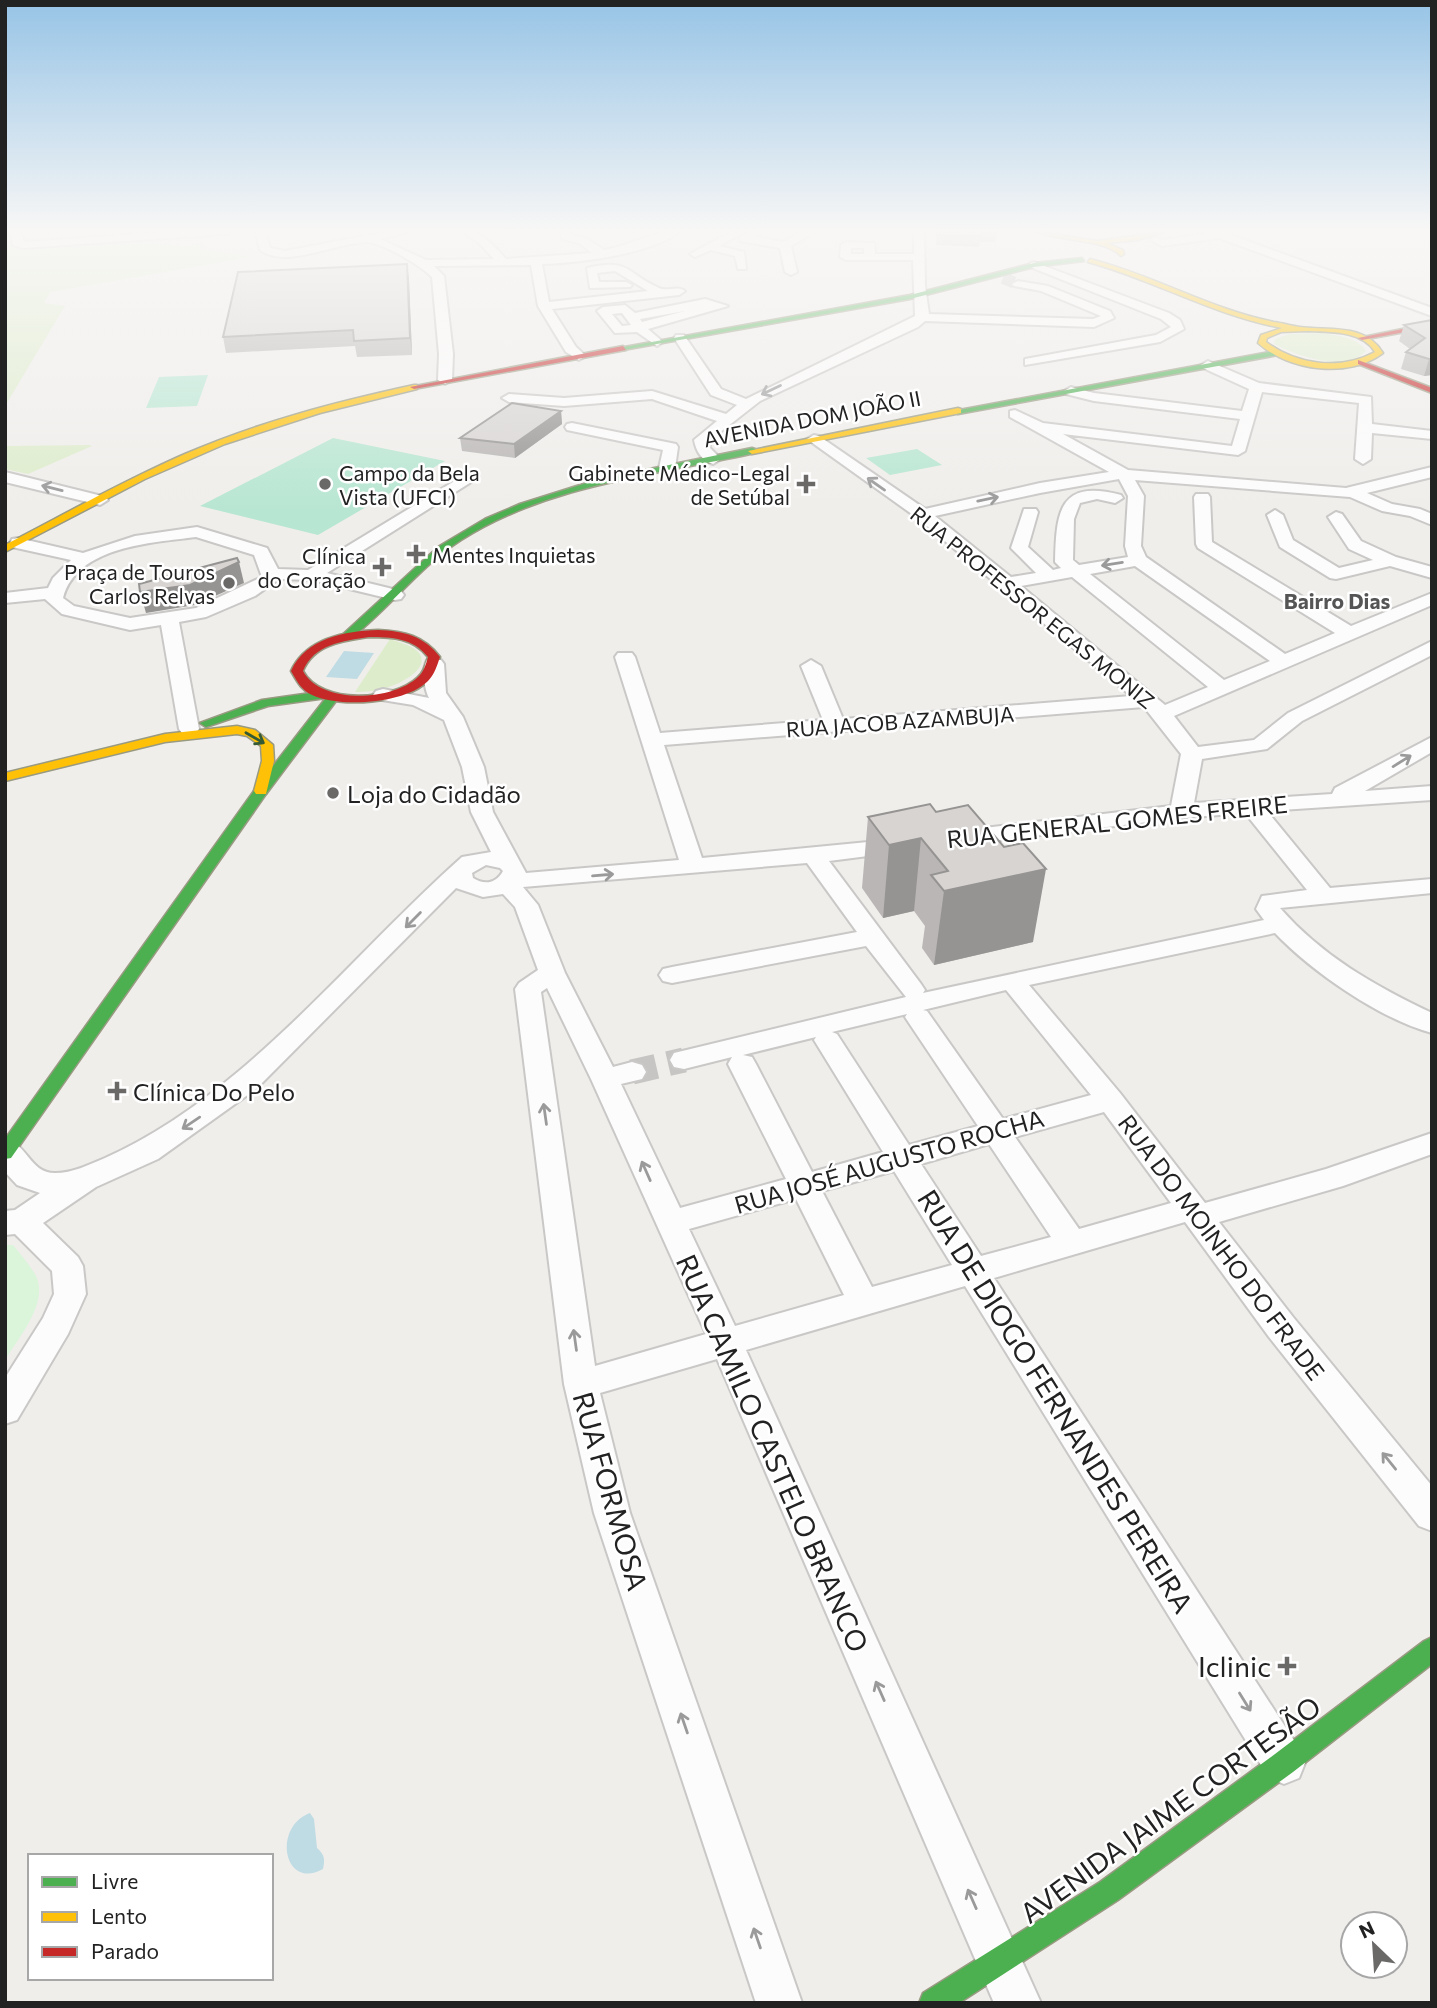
<svg xmlns="http://www.w3.org/2000/svg" width="1437" height="2008" viewBox="0 0 1437 2008" font-family="Commissioner,sans-serif">
  <style>
    .grass { fill: #ddeccb }
    .park { fill: #daf5da }
    .pitch { fill: #b7e6d2 }
    .water { fill: #bfdbe3 }
    .lines { fill: none; stroke-linecap: round; stroke-linejoin: round }
    .street-tunnel-far1 { stroke: #c7c5c3; stroke-width: 12; stroke-dasharray: 12 6; stroke-linecap: butt }
    .street-tunnel { stroke: #c7c5c3; stroke-width: 25; stroke-dasharray: 25 12; stroke-linecap: butt }
    .street-casing { stroke: #c9c8c7; stroke-width: 4 }
    .fast-casing { stroke: #999a82; stroke-width: 3 }
    .slow-casing { stroke: #999a82; stroke-width: 3 }
    .jam-casing { stroke: #999a82; stroke-width: 3 }
    .street { fill: #fdfcfc; fill-rule: evenodd }
    .fast { fill: #4caf50; fill-rule: evenodd }
    .slow { fill: #ffc107; fill-rule: evenodd }
    .jam { fill: #c62828; fill-rule: evenodd }
    .wall { fill: #b9b6b5 }
    .shaded-wall { fill: #969493 }
    .building { fill: #d7d4d2; stroke: #969493; stroke-width: 2 }
    .oneway { stroke: #9a9a9a }
    .oneway2 { stroke: #335a34 }
    .poi-dot { fill: #6a6968; stroke: #fff; stroke-width: 2.5 }
    .labels { text-anchor: middle; dominant-baseline: central; stroke-width: 5; stroke-linejoin: round; paint-order: stroke }
    .far-street-label { font-size: 21px; fill: #222; stroke: #fff }
    .far-poi-label { font-size: 21px; fill: #222; stroke: #fff; text-anchor: end }
    .far-neighbourhood-label { font-size: 21px; font-weight: bold; fill: #555; stroke: #fff }
    .poi-label { font-size: 24px; fill: #222; stroke: #fff; text-anchor: start }
    .street-label { font-size: 24px; fill: #222; stroke: #fff }
    .near-street-label { font-size: 28px; fill: #222; stroke: #fff }
    .near-poi-label { font-size: 28px; fill: #222; stroke: #fff; text-anchor: end }
  </style>
  <rect width="100%" height="100%" fill="#f0eeeb"/>
  <g class="grass">
    <path d="M5,231h4l6,16 153,-12 3,2 -11,5 25,5 11,-4 12,2 -10,4 54,8 -202,35 -6,11 21,3 -60,100z"/>
    <path d="M1322,333c15,3 36,4 44,18 -21,22 -69,5 -92,-7l1,-5 14,-5z"/>
    <path d="M5,446l84,-1 3,1 -64,28 -23,-5z"/>
    <path d="M390,639c8,3 20,6 26,11 19,16 -14,33 -27,37 -10,4 -23,5 -34,5z"/>
  </g>
  <path class="park" d="M5,1245h8c8,10 17,20 23,31 13,27 -18,62 -31,84z"/>
  <g class="pitch">
    <path d="M208,375l-11,31 -51,2 13,-31z"/>
    <path d="M333,438l112,23 -127,74 -118,-29z"/>
    <path d="M917,449l25,16 -52,10 -24,-17z"/>
  </g>
  <g class="water">
    <path d="M344,651l30,2 -17,26 -31,-2z"/>
    <path d="M310,1813l4,6 3,29c8,7 8,12 6,21 -39,22 -51,-42 -13,-56z"/>
  </g>
  <g class="lines">
    <path class="street-tunnel-far1" d="M1003,278l15,6"/>
    <path class="street-tunnel" d="M632,1072l52,-12"/>
    <g class="street-casing">
      <g id="street">
        <path d="M10,231h10l4,11 157,-11h50l-5,3 -203,14 -10,-3z"/>
        <path d="M255,231h10l5,17 15,3 106,-20h21l-32,8 46,21 68,-1 -15,-16 -17,-12c20,0 31,14 44,28l86,-6 -13,-10 -16,-4 -4,-8h10l2,4 16,4 17,11c26,-4 50,-19 76,-19 -27,23 -102,32 -138,33l7,38 99,-11 -33,-20 -18,2 2,9h27l6,3 -2,2 -40,1 -3,-20c44,-10 38,5 72,20 9,4 18,-3 26,3l-6,4 -127,14 24,38 10,9 -7,4 -13,-8 -28,-46 -7,-41 -97,1 10,10 9,78 -1,26 -7,4 -7,-4 1,-26 -7,-77c-11,-11 -50,-35 -66,-35 -31,1 -80,27 -106,8z"/>
        <path d="M733,231h13l-27,15 25,6 2,17h-8l-3,-13 -24,-6 -16,7 -5,-3z"/>
        <path d="M752,231h13l-10,6 28,5 20,-11h13l-25,15 6,26 -6,3 -6,-3 -5,-24 -40,-7v-4z"/>
        <path d="M914,231h10l1,55 4,28 164,5 8,-3 -60,-25 -27,-5 -2,-2 6,-3 30,5 62,25 4,7 -20,9 -169,-6 -7,6 -158,74 -51,40 1,7 11,11 -8,5c-11,-3 -17,-13 -19,-24l23,-19 -65,-22 -88,7 -55,-4 -7,-4 7,-4 55,4 88,-7 74,23 11,-9 -26,-10 -37,-57 2,-3h8l37,54 25,10 169,-83 -2,-56h-67l-6,-3 1,-12 5,-3 28,1 1,11h39zM851,248h13v6h-13z"/>
        <path d="M1204,231l27,1v3l201,73v8l-213,-78 -57,8 -12,-6 5,-3 8,3 43,-6z"/>
        <path d="M1034,262l135,51 11,7 4,9 -24,13 -135,23v-6l131,-24 15,-8 -10,-8 -131,-52v-4z"/>
        <path d="M705,299l23,7 -80,23 15,13 -6,4 -20,-14 -22,1 -18,-22 6,-4 22,-2 10,8zM685,311l-43,11 -2,-3zM622,313l9,12 -9,1 -10,-12z"/>
        <path d="M1208,361l51,22 112,14 1,27 60,7v8l-60,-6 -1,26 -8,5 -8,-5 4,-56 -97,-11 -17,59 -7,4 -175,-21 65,36 218,18 86,-21v10l-65,16 25,11 28,5 12,5v11l-22,-9 -28,-5 -32,-14 -215,-17 9,16 -3,50 5,11 139,97 50,-21 -137,-85 -2,-4 -2,-47 2,-3h12l2,3 2,45 139,84 81,-33v12l-258,111 24,31 56,-7 34,-27 144,-72v14l-130,66 -35,28 -65,10 -8,44 138,-9 3,-6 97,-51v15l-67,39 67,-5v14l-165,11 63,77 102,-9v14l-152,15c42,48 95,78 152,105v20c-52,-14 -121,-62 -157,-100l-246,52 91,108 85,110 121,-34 106,-36v21l-89,32 -124,36 74,95 139,169v45l-13,-5 -150,-189 -84,-115 -191,56 305,470 6,15 -6,15 -15,6 -15,-6 -304,-492 -219,64 295,653h-47l-277,-644 -117,34 30,120 172,490h-46l-162,-490 -30,-129 -49,-395 4,-6 19,-13 -23,-63 -12,-13 -20,3 -27,-9 -200,201 -98,70 -62,28 -53,36 35,34 5,9 3,28 -18,40 -51,86 -12,4v-46l38,-60 11,-24 -2,-23 -37,-37 -10,1v-24l10,-1 25,-17 -23,-8 -12,-13v-32c22,2 24,33 50,33 18,0 33,-8 50,-15 140,-62 244,-201 357,-301l29,-5 -20,-40 -9,-45 -18,-47 -31,-15 -37,-6 -3,-4 3,-4 7,-2 46,9c-5,-9 -7,-29 -2,-38h14l3,4 2,29 17,24 21,50 9,45 33,61 153,-13 -64,-203 3,-4h14l3,4 25,76 163,-13 -22,-54 10,-6 10,6 22,53 288,-23 -215,-179 -109,-78 7,-4 5,1 106,73 115,-26 69,-11 -99,-55v-6l5,-1 28,13 189,23 8,-27 -146,-18 -28,-7 -2,-3 7,-4 23,6 148,18 7,-22 -46,-21 -2,-3zM1119,479l9,17 -3,50 3,11 -49,8 -6,-5 1,-41 6,-16 17,-4 18,4 8,-5 -2,-3c-61,-16 -65,15 -66,67l6,6 -8,2 -25,-23 10,-35 -2,-3h-12l-13,39 25,25 -25,4 -76,-61 105,-23zM1135,566l135,95 -46,19 -134,-106zM1072,577l136,110 -43,18 -144,-119zM1144,707l37,47 -10,52 -213,25 -8,2 -3,5 3,5 8,2 223,-27 64,-5 62,77 -45,6 -6,13 8,11 -341,73 2,-3 -4,-6 -92,-123 78,-10 4,-5 -4,-5 -8,-2 -197,19 -38,-113zM807,863l50,69 -185,35 -9,2 -4,6 4,6 9,2 194,-37 40,51 -232,56 -4,7 4,7 10,2 48,-12 -4,7 58,115 -106,29 -59,-124 21,-5 4,-7 -4,-7 -10,-3 -19,5 -48,-94 -27,-68 -15,-18zM486,865l14,3 3,3c-7,13 -19,14 -30,7l-1,-5zM547,988l44,91 115,255 -111,32 -54,-374zM1006,990l85,105 -88,24 -76,-108 -4,-1zM907,1014l-2,3 4,6 69,103 -69,19 -72,-111 -5,-2zM816,1037l-2,3 69,112 -71,20 -56,-108 -4,-7 -9,-2zM1104,1112l67,91 -92,26 -64,-92zM989,1144l62,93 -70,19 -60,-92zM894,1171l58,94 -80,22 -50,-96zM796,1199l48,96 -109,31 -46,-97z"/>
        <path d="M572,423l104,21 2,3 -3,21 -8,5 -8,-5 4,-18 -96,-20 -2,-3 2,-3z"/>
        <path d="M471,471l5,2 3,3 -3,3 -149,94 74,18 3,4 -3,4 -6,1 -83,-20 -33,-1 -24,17 -49,21 -27,5 20,107 -3,4h-14l-3,-4 -18,-104 -31,5 -68,-16 -17,-15 -40,4v-10l43,-5 5,-10 18,-18 -59,-13 -2,-4 2,-4 6,-1 65,15 52,-17 62,-9 70,21 11,21 30,1zM196,537l58,18 8,22 -66,31 -66,10 -56,-12 -11,-8c14,-52 88,-55 133,-61z"/>
        <path d="M5,472l101,25 2,3 -8,5 -95,-23z"/>
        <path d="M1275,510l8,5 10,25 46,28 34,-8 -24,-11 -21,-32 8,-5 6,2 19,27 35,16 36,10v11l-42,-12 -54,13 -6,-1 -50,-31 -13,-32z"/>
      </g>
    </g>
    <g class="fast-casing">
      <g id="fast">
        <path d="M1082,258l2,3 -50,6 -124,32 -287,51 -4,-2 291,-53 124,-32z"/>
        <path d="M1275,351l3,4 -320,59 -4,-3z"/>
        <path d="M752,448l3,1v4c-99,22 -206,31 -294,87 -42,27 -72,69 -111,99l-10,-2 98,-90 47,-28 35,-15 76,-24z"/>
        <path d="M325,691l14,6 -73,97 -255,364 -6,1v-20l251,-351 70,-90 -58,8 -62,21 -6,-4 62,-23z"/>
        <path d="M1432,1637v27l-139,108 -175,128 -159,103h-40l4,-10 177,-111 175,-128 149,-113z"/>
      </g>
    </g>
    <g class="slow-casing">
      <g id="slow">
        <path d="M1035,231l62,10 70,-10 -29,9 -31,3 16,7 1,4 -3,2c-17,-18 -63,-14 -86,-25z"/>
        <path d="M1090,259c63,16 120,50 184,63 8,1 18,4 26,5 30,4 65,-4 83,26 -34,26 -94,18 -125,-10l3,-8 21,-7c-67,-12 -128,-48 -194,-66zM1306,331c22,1 56,-1 69,21 -36,19 -77,13 -109,-10l1,-4 14,-6z"/>
        <path d="M414,385h3v4l-97,24 -95,31 -80,35 -140,73v-7c60,-31 118,-64 180,-91 74,-32 151,-52 229,-69z"/>
        <path d="M958,408l3,1v4l-209,41 -4,-3z"/>
        <path d="M237,726l18,4 18,15 1,16 -8,33h-10l-2,-3 8,-30 -1,-15 -14,-10 -10,-2 -72,8 -160,39v-8l160,-39z"/>
      </g>
    </g>
    <g class="jam-casing">
      <g id="jam">
        <path d="M1432,323v4l-70,13 -4,-2z"/>
        <path d="M623,346l3,4 -212,39 -4,-2z"/>
        <path d="M1358,360l74,28v5l-74,-29z"/>
        <path d="M378,630c26,1 46,6 62,27 -3,9 -6,18 -12,24 -23,23 -88,27 -116,14 -11,-5 -15,-14 -21,-24 15,-33 54,-40 87,-41zM369,637c23,0 44,1 59,20 -2,7 -4,15 -10,20 -25,24 -97,28 -115,-6 11,-27 40,-30 66,-34z"/>
      </g>
    </g>
    <use href="#street" class="street"/>
    <use href="#fast" class="fast"/>
    <use href="#slow" class="slow"/>
    <use href="#jam" class="jam"/>
  </g>
  <g class="wall">
    <path d="M937,231h60l-2,11h-15l-1,5 -43,-2z"/>
    <path d="M407,264l2,15 3,76 -55,2 -2,-11 -129,7 -3,-16z"/>
    <path d="M1432,320v55l-8,1 -23,-7 5,-17 4,-3 -11,-8 5,-16z"/>
    <path d="M561,411l1,13 -47,34 -53,-7 -2,-13z"/>
    <path d="M936,812l97,130 -99,23 -12,-17 3,-22 -11,-15 -31,7 -21,-30 6,-71z"/>
  </g>
  <g class="shaded-wall">
    <path d="M407,264l2,15 3,76 -2,-17z"/>
    <path d="M1429,359h3v16l-8,1z"/>
    <path d="M561,411l1,13 -47,34 -1,-14z"/>
    <path d="M239,562l5,21 -49,22 -49,8 -6,-21z"/>
    <path d="M921,838l-7,73 -31,7 6,-73z"/>
    <path d="M1046,869l-13,73 -99,23 10,-74z"/>
  </g>
  <g class="building">
    <path d="M937,231h60v1h-17v4l-43,-1z"/>
    <path d="M407,264l3,74 -56,3 -1,-11 -130,7 15,-65z"/>
    <path d="M1432,320v39h-3l-23,-7 19,-14 -21,-13z"/>
    <path d="M512,403l49,8 -47,33 -54,-6z"/>
    <path d="M237,558l2,4 -49,23 -50,7 -1,-8z"/>
    <path d="M930,804l6,8 32,-7 36,42 19,-4 23,26 -102,22 -13,-16 17,-4 -27,-33 -32,7 -21,-28z"/>
  </g>
  <defs><path id="oneway-shaft" d="M-6 0H5M1.5-3L5.5 0L1.5 3" fill="none" stroke-width="1.6" stroke-linecap="round" stroke-linejoin="round" transform="scale(1.75)"/></defs>
  <g class="oneway">
    <use href="#oneway-shaft" transform="translate(771 390) rotate(154)"/>
    <use href="#oneway-shaft" transform="translate(876 484) rotate(-145)"/>
    <use href="#oneway-shaft" transform="translate(52 488) rotate(-166)"/>
    <use href="#oneway-shaft" transform="translate(988 499) rotate(-12)"/>
    <use href="#oneway-shaft" transform="translate(1112 564) rotate(171)"/>
    <use href="#oneway-shaft" transform="translate(1402 761) rotate(-32)"/>
    <use href="#oneway-shaft" transform="translate(603 875) rotate(-5)"/>
    <use href="#oneway-shaft" transform="translate(413 920) rotate(135)"/>
    <use href="#oneway-shaft" transform="translate(545 1114) rotate(-98)"/>
    <use href="#oneway-shaft" transform="translate(191 1123) rotate(146)"/>
    <use href="#oneway-shaft" transform="translate(646 1171) rotate(-114)"/>
    <use href="#oneway-shaft" transform="translate(575 1340) rotate(-98)"/>
    <use href="#oneway-shaft" transform="translate(1389 1461) rotate(-129)"/>
    <use href="#oneway-shaft" transform="translate(880 1691) rotate(-114)"/>
    <use href="#oneway-shaft" transform="translate(1245 1702) rotate(58)"/>
    <use href="#oneway-shaft" transform="translate(684 1723) rotate(-109)"/>
    <use href="#oneway-shaft" transform="translate(972 1899) rotate(-114)"/>
    <use href="#oneway-shaft" transform="translate(757 1938) rotate(-109)"/>
  </g>
  <use class="oneway2" href="#oneway-shaft" transform="translate(255 738) rotate(30)"/>
  <linearGradient id="sky" x2="0" y2="1"><stop stop-color="#97c4e6"/><stop offset="0.45" stop-color="#f8f7f6"/><stop offset="1" stop-color="#f8f7f6" stop-opacity="0"/></linearGradient>
  <rect width="1437" height="512" fill="url(#sky)"/>
  <g class="poi-dot">
    <circle cx="325" cy="484" r="7"/>
    <path d="M802.5 473.5h7v7h7v7h-7v7h-7v-7h-7v-7h7z"/>
    <path d="M412.5 543.5h7v7h7v7h-7v7h-7v-7h-7v-7h7z"/>
    <path d="M378.5 556.5h7v7h7v7h-7v7h-7v-7h-7v-7h7z"/>
    <circle cx="229" cy="583" r="7"/>
    <circle cx="333" cy="793" r="7"/>
    <path d="M113.5 1080.5h7v7h7v7h-7v7h-7v-7h-7v-7h7z"/>
    <path d="M1283.5 1655.5h7v7h7v7h-7v7h-7v-7h-7v-7h7z"/>
  </g>
  <g class="labels">
    <g class="far-street-label">
      <text transform="translate(812 418) rotate(-11)">AVENIDA DOM JOÃO II</text>
      <text transform="translate(1033 607) rotate(39)">RUA PROFESSOR EGAS MONIZ</text>
      <text transform="translate(900 721) rotate(-4)">RUA JACOB AZAMBUJA</text>
    </g>
    <g class="far-poi-label">
      <text x="339" y="472" text-anchor="start">Campo da Bela<tspan x="339" dy="24">Vista (UFCI)</tspan></text>
      <text x="790" y="472">Gabinete Médico-Legal<tspan x="790" dy="24">de Setúbal</tspan></text>
      <text x="432" y="554" text-anchor="start">Mentes Inquietas</text>
      <text x="366" y="555">Clínica<tspan x="366" dy="24">do Coração</tspan></text>
      <text x="215" y="571">Praça de Touros<tspan x="215" dy="24">Carlos Relvas</tspan></text>
    </g>
    <g class="far-neighbourhood-label">
      <text x="1337" y="600">Bairro Dias</text>
    </g>
    <g class="poi-label">
      <text x="347" y="793">Loja do Cidadão</text>
      <text x="133" y="1091">Clínica Do Pelo</text>
    </g>
    <g class="street-label">
      <text transform="translate(1117 821) rotate(-6)">RUA GENERAL GOMES FREIRE</text>
      <text transform="translate(889 1161) rotate(-16)">RUA JOSÉ AUGUSTO ROCHA</text>
      <text transform="translate(1222 1247) rotate(53)">RUA DO MOINHO DO FRADE</text>
    </g>
    <g class="near-street-label">
      <text transform="translate(1056 1401) rotate(58)">RUA DE DIOGO FERNANDES PEREIRA</text>
      <text transform="translate(773 1453) rotate(66)">RUA CAMILO CASTELO BRANCO</text>
      <text transform="translate(611 1491) rotate(74)">RUA FORMOSA</text>
      <text transform="translate(1170 1809) rotate(-36)">AVENIDA JAIME CORTESÃO</text>
    </g>
    <g class="near-poi-label">
      <text x="1271" y="1666">Iclinic</text>
    </g>
  </g>
  <rect width="1437" height="2008" fill="none" stroke="#222222" stroke-width="14"/>
  <rect x="28" y="1854" width="245" height="126" fill="#ffffff" stroke="#a7a7a7" stroke-width="2"/>
  <rect x="42" y="1877" width="35" height="10" fill="#4caf50" stroke="#a7a7a7" stroke-width="2"/>
  <text x="91" y="1889" font-size="21" fill="#222222">Livre</text>
  <rect x="42" y="1912" width="35" height="10" fill="#ffc107" stroke="#a7a7a7" stroke-width="2"/>
  <text x="91" y="1924" font-size="21" fill="#222222">Lento</text>
  <rect x="42" y="1947" width="35" height="10" fill="#c62828" stroke="#a7a7a7" stroke-width="2"/>
  <text x="91" y="1959" font-size="21" fill="#222222">Parado</text>
  <g transform="translate(1374 1945) rotate(335)"><circle r="33" fill="#ffffff" stroke="#a7a7a7" stroke-width="2"/>
  <path d="M0-5L12 26L0 18L-12 26Z" fill="#6a6968"/>
  <text y="-10" font-size="19" font-weight="bold" text-anchor="middle" fill="#222222">N</text>
  </g>
</svg>
